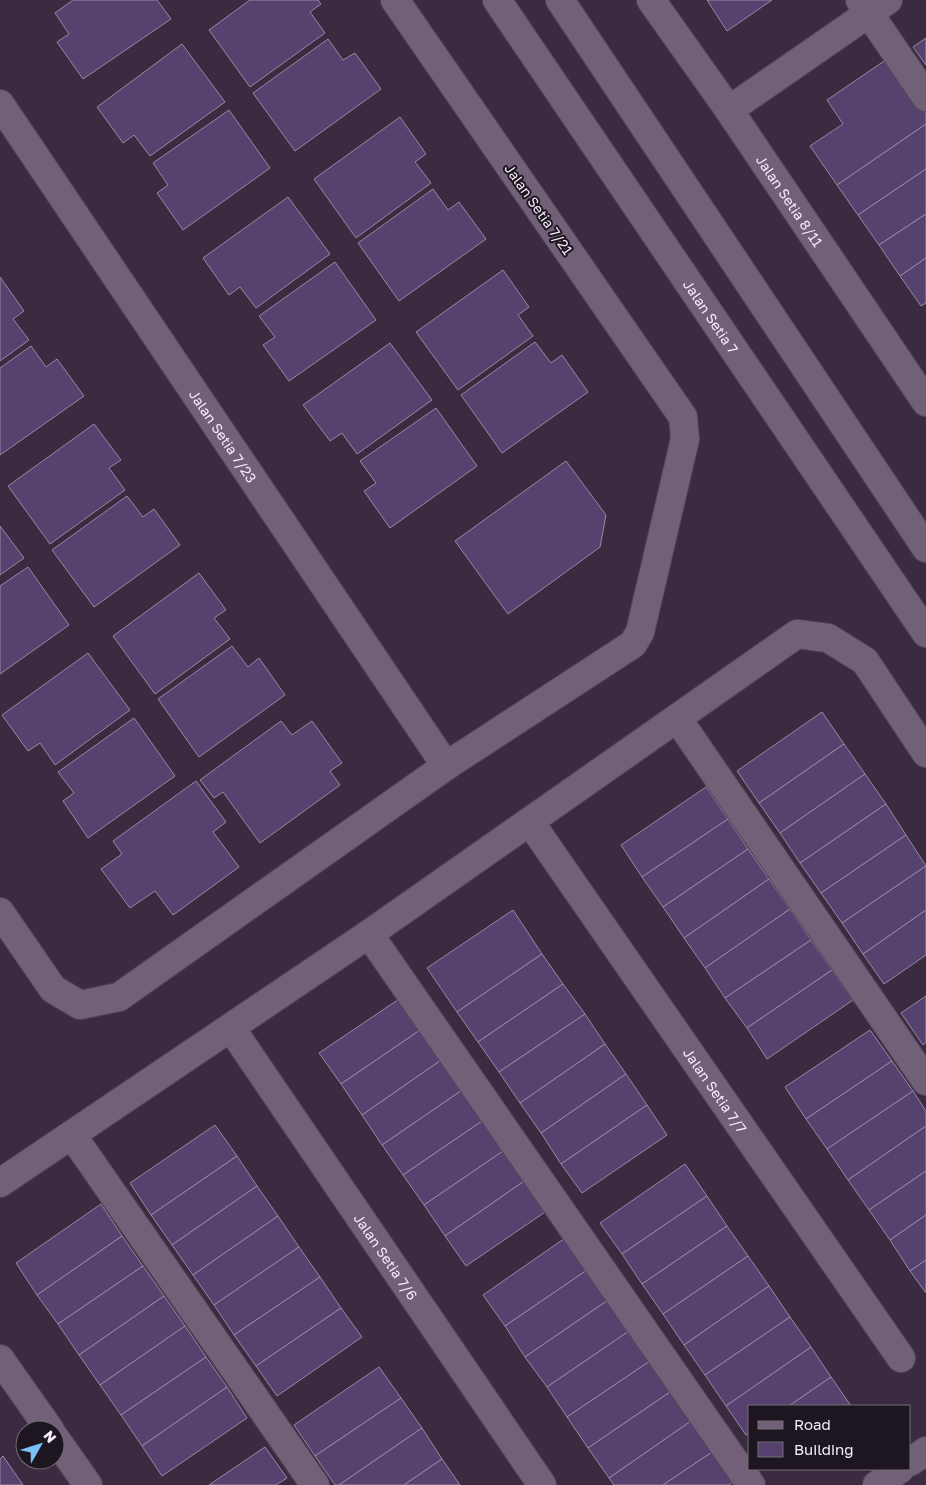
<svg xmlns="http://www.w3.org/2000/svg" width="926" height="1485" viewBox="0 0 926 1485" font-family="'Golos Text',sans-serif">
  <style>
    .building { fill: #57416e; stroke: #978aa5 }
    .lines { fill: none; stroke-linecap: round; stroke-linejoin: round }
    .minor-casing { stroke: #544759; stroke-width: 30 }
    .minor { stroke: #716078; stroke-width: 28 }
    .labels { text-anchor: middle; dominant-baseline: central; stroke-width: 4; stroke-linejoin: round; paint-order: stroke }
    .street-label { font-size: 14px; fill: #f6ecfa; stroke: #1d1620 }
  </style>
  <rect width="100%" height="100%" fill="#3a2b40"/>
  <g class="building">
    <path d="M73,0h84l14,19 -88,60 -26,-37 12,-8 -14,-21z"/>
    <path d="M250,0h68l3,4 -11,8 15,21 -75,54 -41,-57z"/>
    <path d="M707,0h65l-45,31z"/>
    <path d="M926,38v27l-13,-18z"/>
    <path d="M328,39l15,21 12,-7 26,36 -86,62 -42,-58z"/>
    <path d="M182,44l43,58 -75,54 -16,-21 -11,8 -26,-36z"/>
    <path d="M890,57l36,52v15l-89,61 -27,-39 33,-22 -16,-24z"/>
    <path d="M229,110l41,58 -87,62 -26,-37 11,-8 -15,-22z"/>
    <path d="M400,117l26,37 -11,8 16,21 -75,55 -42,-59z"/>
    <path d="M926,124v45l-68,46 -21,-30z"/>
    <path d="M926,169v45l-47,31 -21,-30z"/>
    <path d="M433,189l15,21 11,-8 27,37 -87,62 -41,-58z"/>
    <path d="M288,197l42,57 -74,54 -16,-21 -11,8 -26,-37z"/>
    <path d="M926,214v44l-26,18 -21,-31z"/>
    <path d="M926,258v45l-5,3 -21,-30z"/>
    <path d="M335,262l41,58 -87,61 -26,-36 12,-8 -16,-21z"/>
    <path d="M503,270l26,37 -11,8 15,21 -75,54 -42,-58z"/>
    <path d="M0,277l24,34 -11,8 16,21 -29,21z"/>
    <path d="M535,342l16,21 11,-8 26,37 -86,61 -41,-58z"/>
    <path d="M390,343l42,57 -75,54 -15,-21 -12,8 -27,-36z"/>
    <path d="M31,346l15,21 11,-8 27,37 -84,59v-87z"/>
    <path d="M436,408l41,58 -87,62 -26,-37 12,-8 -16,-22z"/>
    <path d="M94,424l27,36 -12,8 16,22 -75,54 -42,-58z"/>
    <path d="M566,461l40,54 -6,32 -92,67 -53,-73z"/>
    <path d="M127,496l16,21 11,-8 26,36 -86,62 -42,-57z"/>
    <path d="M0,526l24,32 -24,17z"/>
    <path d="M28,567l41,58 -69,49v-88z"/>
    <path d="M199,573l27,37 -12,8 16,21 -75,55 -42,-58z"/>
    <path d="M232,646l16,21 11,-9 26,37 -86,62 -41,-58z"/>
    <path d="M88,653l42,57 -75,55 -15,-22 -12,8 -26,-36z"/>
    <path d="M822,712l22,32 -85,59 -22,-32z"/>
    <path d="M134,718l41,58 -87,62 -25,-37 11,-8 -16,-21z"/>
    <path d="M281,721l11,14 20,-14 30,42 -12,8 10,14 -80,58 -37,-51 -9,6 -14,-18z"/>
    <path d="M844,744l21,30 -85,59 -21,-30z"/>
    <path d="M865,774l21,30 -86,59 -20,-30z"/>
    <path d="M196,781l30,41 -13,10 26,35 -66,48 -18,-24 -25,17 -29,-39 21,-15 -9,-13z"/>
    <path d="M706,787l22,32 -86,58 -21,-32z"/>
    <path d="M886,804l20,31 -85,58 -21,-30z"/>
    <path d="M728,819l20,30 -85,58 -21,-30z"/>
    <path d="M906,835l20,31 -84,57 -21,-30z"/>
    <path d="M748,849l21,30 -85,59 -21,-31z"/>
    <path d="M926,866v44l-63,44 -21,-31z"/>
    <path d="M769,879l21,30 -85,59 -21,-30z"/>
    <path d="M790,909l21,31 -86,58 -20,-30z"/>
    <path d="M513,910l29,44 -85,58 -30,-44z"/>
    <path d="M926,910v45l-42,29 -21,-30z"/>
    <path d="M811,940l21,30 -85,58 -22,-30z"/>
    <path d="M542,954l21,30 -85,58 -21,-30z"/>
    <path d="M832,970l21,30 -86,59 -20,-31z"/>
    <path d="M563,984l22,30 -86,58 -21,-30z"/>
    <path d="M405,995l21,31 -85,58 -22,-31z"/>
    <path d="M926,996v46l-3,3 -22,-32z"/>
    <path d="M585,1014l20,30 -85,59 -21,-31z"/>
    <path d="M426,1026l21,30 -85,59 -21,-31z"/>
    <path d="M870,1030l22,31 -86,58 -21,-32z"/>
    <path d="M605,1044l21,30 -85,59 -21,-30z"/>
    <path d="M447,1056l21,30 -86,59 -20,-30z"/>
    <path d="M892,1061l21,30 -86,58 -21,-30z"/>
    <path d="M626,1074l21,31 -86,59 -20,-31z"/>
    <path d="M468,1086l20,31 -85,58 -21,-30z"/>
    <path d="M913,1091l13,20v15l-78,54 -21,-31z"/>
    <path d="M647,1105l20,30 -85,58 -21,-29z"/>
    <path d="M488,1117l21,30 -85,58 -21,-30z"/>
    <path d="M215,1125l22,31 -86,59 -21,-32z"/>
    <path d="M926,1126v45l-57,39 -21,-30z"/>
    <path d="M509,1147l21,30 -85,59 -21,-31z"/>
    <path d="M237,1156l20,30 -85,59 -21,-30z"/>
    <path d="M685,1164l22,32 -85,58 -22,-31z"/>
    <path d="M926,1171v44l-36,25 -21,-30z"/>
    <path d="M530,1177l21,31 -85,58 -21,-30z"/>
    <path d="M257,1186l21,30 -85,59 -21,-30z"/>
    <path d="M707,1196l20,30 -85,58 -20,-30z"/>
    <path d="M101,1204l21,32 -85,59 -21,-32z"/>
    <path d="M926,1215v45l-16,11 -20,-31z"/>
    <path d="M278,1216l21,31 -85,58 -21,-30z"/>
    <path d="M727,1226l21,30 -85,58 -21,-30z"/>
    <path d="M122,1236l21,30 -85,58 -21,-29z"/>
    <path d="M568,1236l22,32 -85,58 -22,-31z"/>
    <path d="M299,1247l21,30 -86,58 -20,-30z"/>
    <path d="M748,1256l21,30 -85,59 -21,-31z"/>
    <path d="M926,1260v33l-16,-22z"/>
    <path d="M143,1266l21,30 -85,59 -21,-31z"/>
    <path d="M590,1268l21,30 -86,59 -20,-31z"/>
    <path d="M320,1277l21,31 -85,58 -22,-31z"/>
    <path d="M769,1286l21,31 -85,58 -21,-30z"/>
    <path d="M164,1296l21,30 -85,59 -21,-30z"/>
    <path d="M611,1298l21,31 -85,58 -22,-30z"/>
    <path d="M341,1308l21,29 -85,59 -21,-30z"/>
    <path d="M790,1317l21,30 -85,59 -21,-31z"/>
    <path d="M185,1326l21,31 -85,58 -21,-30z"/>
    <path d="M632,1329l21,30 -86,58 -20,-30z"/>
    <path d="M811,1347l20,30 -42,29h-39v27l-4,2 -20,-29z"/>
    <path d="M206,1357l21,30 -85,59 -21,-31z"/>
    <path d="M653,1359l20,31 -85,58 -21,-31z"/>
    <path d="M379,1367l22,31 -86,58 -21,-31z"/>
    <path d="M831,1377l20,29h-62z"/>
    <path d="M227,1387l20,31 -85,58 -20,-30z"/>
    <path d="M673,1390l21,29 -85,59 -21,-30z"/>
    <path d="M401,1398l21,30 -83,57h-4l-20,-29z"/>
    <path d="M694,1419l21,31 -52,35h-49l-5,-7z"/>
    <path d="M422,1428l20,31 -38,26h-65z"/>
    <path d="M265,1447l22,31 -11,7h-67z"/>
    <path d="M715,1450l21,30 -7,5h-66z"/>
    <path d="M3,1456l20,29h-23v-26z"/>
    <path d="M442,1459l18,26h-56z"/>
  </g>
  <g class="lines">
    <g class="minor-casing">
      <g id="minor">
        <path id="s1" d="M497,0l429,633"/>
        <path d="M560,0l366,548"/>
        <path id="s2" d="M651,0l78,110 197,292"/>
        <path d="M860,0l66,97"/>
        <path id="s3" d="M0,104l446,662"/>
        <path d="M729,110l159,-110"/>
        <path d="M677,718l249,363"/>
        <path id="s4" d="M530,822l371,536"/>
        <path d="M0,912l53,77 27,16 39,-8 327,-231 187,-122 7,-12 45,-193 -2,-22 -288,-417"/>
        <path d="M369,934l382,551"/>
        <path id="s5" d="M231,1028l311,457"/>
        <path d="M72,1135l243,350"/>
        <path d="M0,1183l369,-249 428,-300 31,4 37,23 61,92"/>
        <path d="M0,1359l50,71"/>
        <path d="M55,1438l33,47"/>
        <path d="M910,1462l16,-11"/>
        <path d="M877,1485l23,-16"/>
      </g>
    </g>
    <use href="#minor" class="minor"/>
  </g>
  <g class="labels">
    <g class="street-label">
      <text stroke="none"><textPath href="#s2" startOffset="244">Jalan Setia 8/11</textPath></text>
      <text transform="translate(539 209) rotate(55)">Jalan Setia 7/21</text>
      <text stroke="none"><textPath href="#s1" startOffset="382">Jalan Setia 7</textPath></text>
      <text stroke="none"><textPath href="#s3" startOffset="400">Jalan Setia 7/23</textPath></text>
      <text stroke="none"><textPath href="#s4" startOffset="326">Jalan Setia 7/7</textPath></text>
      <text stroke="none"><textPath href="#s5" startOffset="276">Jalan Setia 7/6</textPath></text>
    </g>
  </g>
  <rect x="748" y="1405" width="162" height="65" fill="#1d1620" stroke="#746c77"/>
  <rect x="758" y="1421" width="25" height="8" fill="#716078" stroke="#746c77"/>
  <text x="794" y="1430" font-size="15" fill="#f6ecfa">Road</text>
  <rect x="758" y="1442" width="25" height="15" fill="#57416e" stroke="#746c77"/>
  <text x="794" y="1455" font-size="15" fill="#f6ecfa">Building</text>
  <g transform="translate(40 1445) rotate(51)"><circle r="24" fill="#1d1620" stroke="#746c77"/>
  <path d="M0-4L9 19L0 12L-9 19Z" fill="#79bff8"/>
  <text y="-8" font-size="14" font-weight="bold" text-anchor="middle" fill="#f6ecfa">N</text>
  </g>
</svg>
